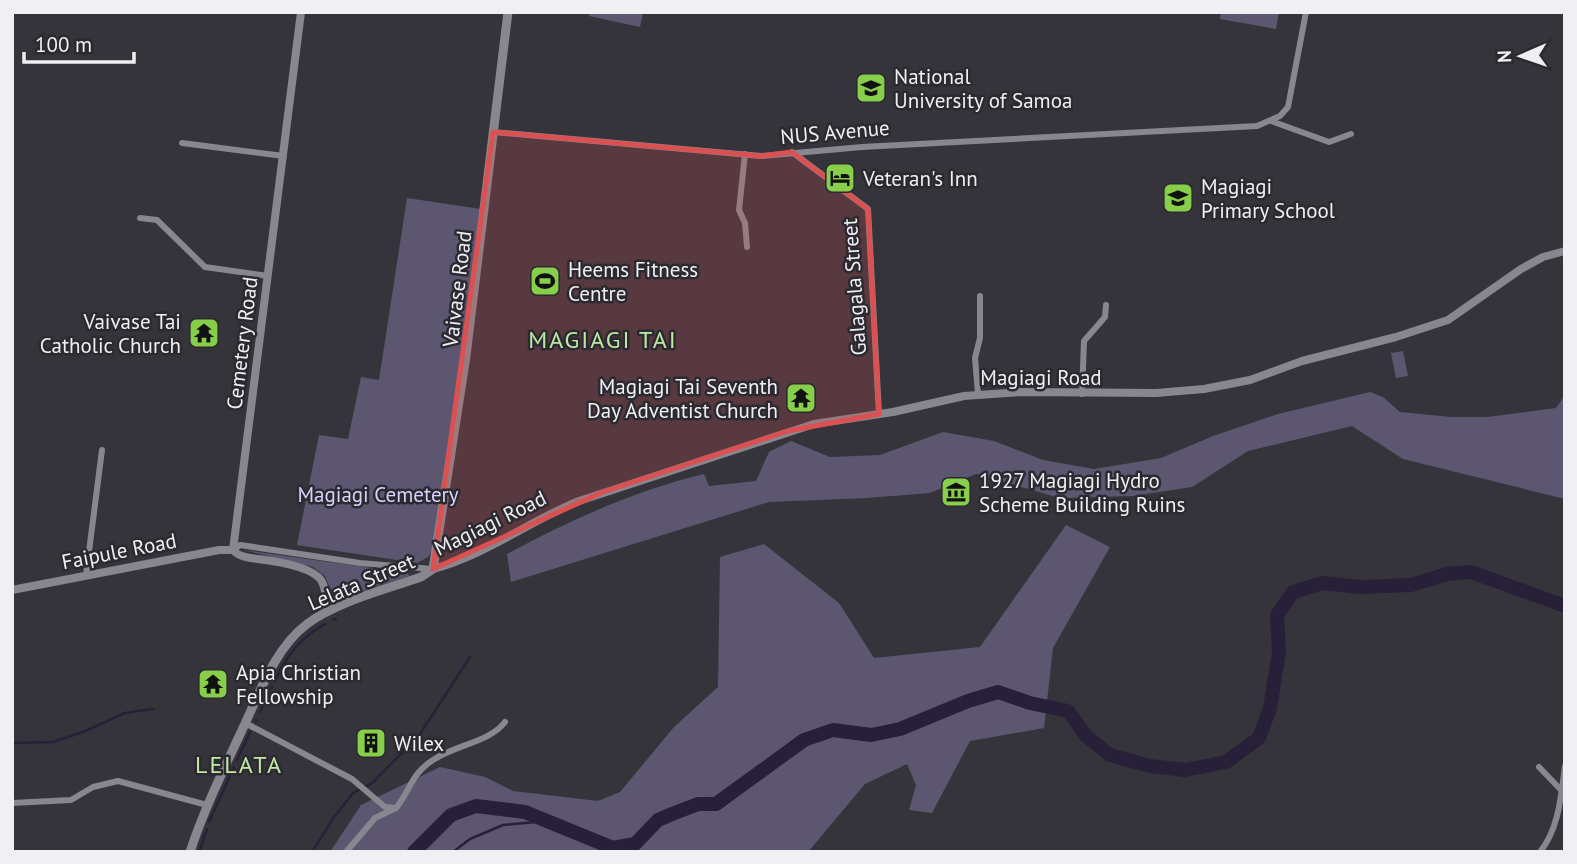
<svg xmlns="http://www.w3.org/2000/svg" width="1577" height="864" viewBox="0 0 1577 864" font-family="'PT Sans',sans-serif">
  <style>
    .green { fill: #5d5671 }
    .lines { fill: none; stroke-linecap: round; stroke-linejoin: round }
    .stream { stroke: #282039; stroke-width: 2.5 }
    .river { stroke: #282039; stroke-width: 14 }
    .minor { stroke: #88868e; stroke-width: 6 }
    .tertiary { stroke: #88868e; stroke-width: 8 }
    .secondary { stroke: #88868e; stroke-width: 9 }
    .marked { fill: #db5051; fill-opacity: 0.2; stroke: #db5051; stroke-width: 5; stroke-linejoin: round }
    .labels { text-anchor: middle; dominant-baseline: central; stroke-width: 5; stroke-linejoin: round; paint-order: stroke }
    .poi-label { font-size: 21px; fill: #f0eff3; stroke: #2c2a31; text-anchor: start }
    .street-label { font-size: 21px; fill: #f0eff3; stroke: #2c2a31 }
    .park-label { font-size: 21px; fill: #dcd1fd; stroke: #2c2a31 }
    .quarter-label { font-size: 24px; letter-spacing: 2px; fill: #bfe8a4; stroke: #2c2a31 }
  </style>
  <rect width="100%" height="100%" fill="#36343b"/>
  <g class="green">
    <path d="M590,12h53l-3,15 -51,-11z"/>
    <path d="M1221,12h58l-3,17 -56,-10z"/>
    <path d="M407,198l74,11 -14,113 -33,225 -6,10 -11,6 -120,-18 22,-110 29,4 13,-62 18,3z"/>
    <path d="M1403,351l5,25 -12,2 -5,-25z"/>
    <path d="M1370,392l13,5 17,15 51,5h36l69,-9 9,-13v104l-162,-40 -51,-33 -104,25 -56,36 -59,9 -73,2 -84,-24 -46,19 -63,5 -98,4 -258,80 -4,-28c63,-34 127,-63 197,-80l5,12 47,-5 13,-29 22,-11 39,16 50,-2 63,-23 51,9 49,19 51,9 67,-11 52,-22 65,-22z"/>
    <path d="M1066,525l44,22 -57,101 -9,80 -74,13 -38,72 -23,-3 7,-25 -9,-21 -42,20 -57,68h-478l31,-47 79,-38 45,10 28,14 85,10 22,-9 54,-65 44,-40 2,-130 44,-13 75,59 35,55 106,-11z"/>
    <path d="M244,550l164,23 1,3 -74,24 -10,-24 -12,-9z"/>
  </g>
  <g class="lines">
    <g class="stream">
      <path d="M333,620l3,-1"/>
      <path d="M277,677c11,-24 25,-40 48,-53"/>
      <path d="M271,688l1,-1"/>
      <path d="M260,712l4,-8"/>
      <path d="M256,721v-1"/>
      <path d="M12,743l41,-1 30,-10 42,-19 28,-4"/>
      <path d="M237,760l13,-28"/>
      <path d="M209,822l25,-55"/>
      <path d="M199,852l8,-23"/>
      <path d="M312,852l22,-35 19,-24 19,-10 46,-46 52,-80"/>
      <path d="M453,852l17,-13 33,-14 45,-4"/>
    </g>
    <path class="river" d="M414,852l37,-37 25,-9 49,6 88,36 22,-4 23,-24 14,-6 26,-10h18l88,-64 29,-10 38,5 29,-6 68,-28 30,-9 32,11 38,8 18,25 24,19 40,11 35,4 41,-8 33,-24 11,-30 9,-56 -2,-37 16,-23 30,-9 37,4 51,-2 36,-11 24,-2 94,34"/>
    <g class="minor">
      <path d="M1271,121l58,21 22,-8"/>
      <path d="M493,132l268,24 101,-9 395,-21 23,-10 8,-9 18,-95"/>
      <path d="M182,143l102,13"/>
      <path d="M792,152l76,57 11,205"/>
      <path d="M745,154l-6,56 6,13 2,24"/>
      <path d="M140,218l17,2 48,47 63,9"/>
      <path d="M978,394l-3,-36 5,-20v-42"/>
      <path d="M1082,394l2,-53 21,-24 1,-12"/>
      <path d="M233,550l7,-5 120,18 72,6"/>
      <path d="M86,575l16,-125"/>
      <path d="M245,723l107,56 33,28 11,1c15,-18 14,-33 37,-48 22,-15 57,-18 72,-38"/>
      <path d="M1539,767l23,24"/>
      <path d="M12,803l59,-3 22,-13 25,-6 89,24"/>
      <path d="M346,852l29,-34 19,-9"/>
      <path d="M1540,852c19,-24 21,-56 25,-86"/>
    </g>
    <g class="tertiary">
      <path d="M301,12l-68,538c6,7 16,8 25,9 16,2 53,7 63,21 6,10 5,22 4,33"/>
      <path d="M433,569c53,-14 96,-48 146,-68l235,-77 79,-12 71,-16 56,-4 136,1 48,-4 46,-9 52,-19 94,-24 52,-17 73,-51 22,-12 22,-6"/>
      <path d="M12,590l207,-40h14"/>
    </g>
    <path class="secondary" d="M190,852c14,-43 34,-83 53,-124 17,-36 32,-80 64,-104 29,-22 80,-35 114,-47l12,-8 33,-213 42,-344"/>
  </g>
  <path class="marked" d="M493,132l268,24 31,-4 76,57 11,205 -91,17 -185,61 -170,77z"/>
  <defs>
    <g id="university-square" transform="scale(1.575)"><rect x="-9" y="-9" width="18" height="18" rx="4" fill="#87cf4a" stroke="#2c2a31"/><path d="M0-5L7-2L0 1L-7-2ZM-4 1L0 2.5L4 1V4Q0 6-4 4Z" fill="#111"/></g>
    <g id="hotel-square" transform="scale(1.575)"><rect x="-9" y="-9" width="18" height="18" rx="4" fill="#87cf4a" stroke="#2c2a31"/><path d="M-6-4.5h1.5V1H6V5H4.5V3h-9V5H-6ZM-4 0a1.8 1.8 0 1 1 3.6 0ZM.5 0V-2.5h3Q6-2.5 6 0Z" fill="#111"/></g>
    <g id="school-square" transform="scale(1.575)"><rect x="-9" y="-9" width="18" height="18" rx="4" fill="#87cf4a" stroke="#2c2a31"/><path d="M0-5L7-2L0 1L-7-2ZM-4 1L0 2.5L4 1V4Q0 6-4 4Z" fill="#111"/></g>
    <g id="stadium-square" transform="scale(1.575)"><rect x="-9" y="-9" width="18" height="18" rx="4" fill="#87cf4a" stroke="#2c2a31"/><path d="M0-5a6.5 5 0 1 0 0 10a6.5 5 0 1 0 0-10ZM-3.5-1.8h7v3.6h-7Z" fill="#111"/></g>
    <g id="temple-square" transform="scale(1.575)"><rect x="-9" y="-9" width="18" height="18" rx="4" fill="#87cf4a" stroke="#2c2a31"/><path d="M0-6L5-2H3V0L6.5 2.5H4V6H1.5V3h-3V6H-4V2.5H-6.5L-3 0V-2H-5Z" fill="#111"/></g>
    <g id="museum-square" transform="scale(1.575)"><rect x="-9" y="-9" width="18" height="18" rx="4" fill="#87cf4a" stroke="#2c2a31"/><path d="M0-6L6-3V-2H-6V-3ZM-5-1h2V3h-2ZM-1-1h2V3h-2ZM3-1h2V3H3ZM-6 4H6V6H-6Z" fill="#111"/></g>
    <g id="building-square" transform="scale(1.575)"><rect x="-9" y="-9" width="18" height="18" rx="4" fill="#87cf4a" stroke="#2c2a31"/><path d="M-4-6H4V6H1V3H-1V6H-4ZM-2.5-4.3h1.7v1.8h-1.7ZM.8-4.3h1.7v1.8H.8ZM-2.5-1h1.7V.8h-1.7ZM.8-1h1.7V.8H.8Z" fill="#111"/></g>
  </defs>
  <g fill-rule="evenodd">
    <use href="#university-square" x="871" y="88"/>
    <use href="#hotel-square" x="840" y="178"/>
    <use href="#school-square" x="1178" y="198"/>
    <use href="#stadium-square" x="545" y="281"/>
    <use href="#temple-square" x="204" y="333"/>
    <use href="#temple-square" x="801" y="398"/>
    <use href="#museum-square" x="956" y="492"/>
    <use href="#temple-square" x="213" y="684"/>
    <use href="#building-square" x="371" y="743"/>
  </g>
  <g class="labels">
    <g class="poi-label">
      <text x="894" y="76">National<tspan x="894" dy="24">University of Samoa</tspan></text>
      <text x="863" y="178">Veteran's Inn</text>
      <text x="1201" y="186">Magiagi<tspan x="1201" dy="24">Primary School</tspan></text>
      <text x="568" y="269">Heems Fitness<tspan x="568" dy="24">Centre</tspan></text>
      <text x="181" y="321" text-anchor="end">Vaivase Tai<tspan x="181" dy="24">Catholic Church</tspan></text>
      <text x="778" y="386" text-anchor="end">Magiagi Tai Seventh<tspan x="778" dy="24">Day Adventist Church</tspan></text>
      <text x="979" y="480">1927 Magiagi Hydro<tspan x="979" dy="24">Scheme Building Ruins</tspan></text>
      <text x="236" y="672">Apia Christian<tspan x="236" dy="24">Fellowship</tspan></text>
      <text x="394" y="743">Wilex</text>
    </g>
    <g class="street-label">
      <text transform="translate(835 132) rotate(-5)">NUS Avenue</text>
      <text transform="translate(854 287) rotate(-94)">Galagala Street</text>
      <text transform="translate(457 289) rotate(-83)">Vaivase Road</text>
      <text transform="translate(242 343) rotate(-83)">Cemetery Road</text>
      <text x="1041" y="377">Magiagi Road</text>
      <text transform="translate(490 523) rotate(-26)">Magiagi Road</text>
      <text transform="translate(119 551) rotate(-11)">Faipule Road</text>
      <text transform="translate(361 582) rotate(-23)">Lelata Street</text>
    </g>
    <g class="park-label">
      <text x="378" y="494">Magiagi Cemetery</text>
    </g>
    <g class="quarter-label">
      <text x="603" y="339">MAGIAGI TAI</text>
      <text x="239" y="764">LELATA</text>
    </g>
  </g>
  <rect width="1577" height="864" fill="none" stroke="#f0eff3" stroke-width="28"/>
  <g transform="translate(1521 56) rotate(268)" stroke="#2c2a31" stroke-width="5" paint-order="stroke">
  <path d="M0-5L12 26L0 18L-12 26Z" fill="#f0eff3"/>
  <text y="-10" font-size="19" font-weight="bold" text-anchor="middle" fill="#f0eff3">N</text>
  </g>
  <path d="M24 52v10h110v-10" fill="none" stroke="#f0eff3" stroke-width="3.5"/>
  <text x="35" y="52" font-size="21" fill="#f0eff3" stroke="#2c2a31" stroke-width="5" paint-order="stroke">100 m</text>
</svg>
